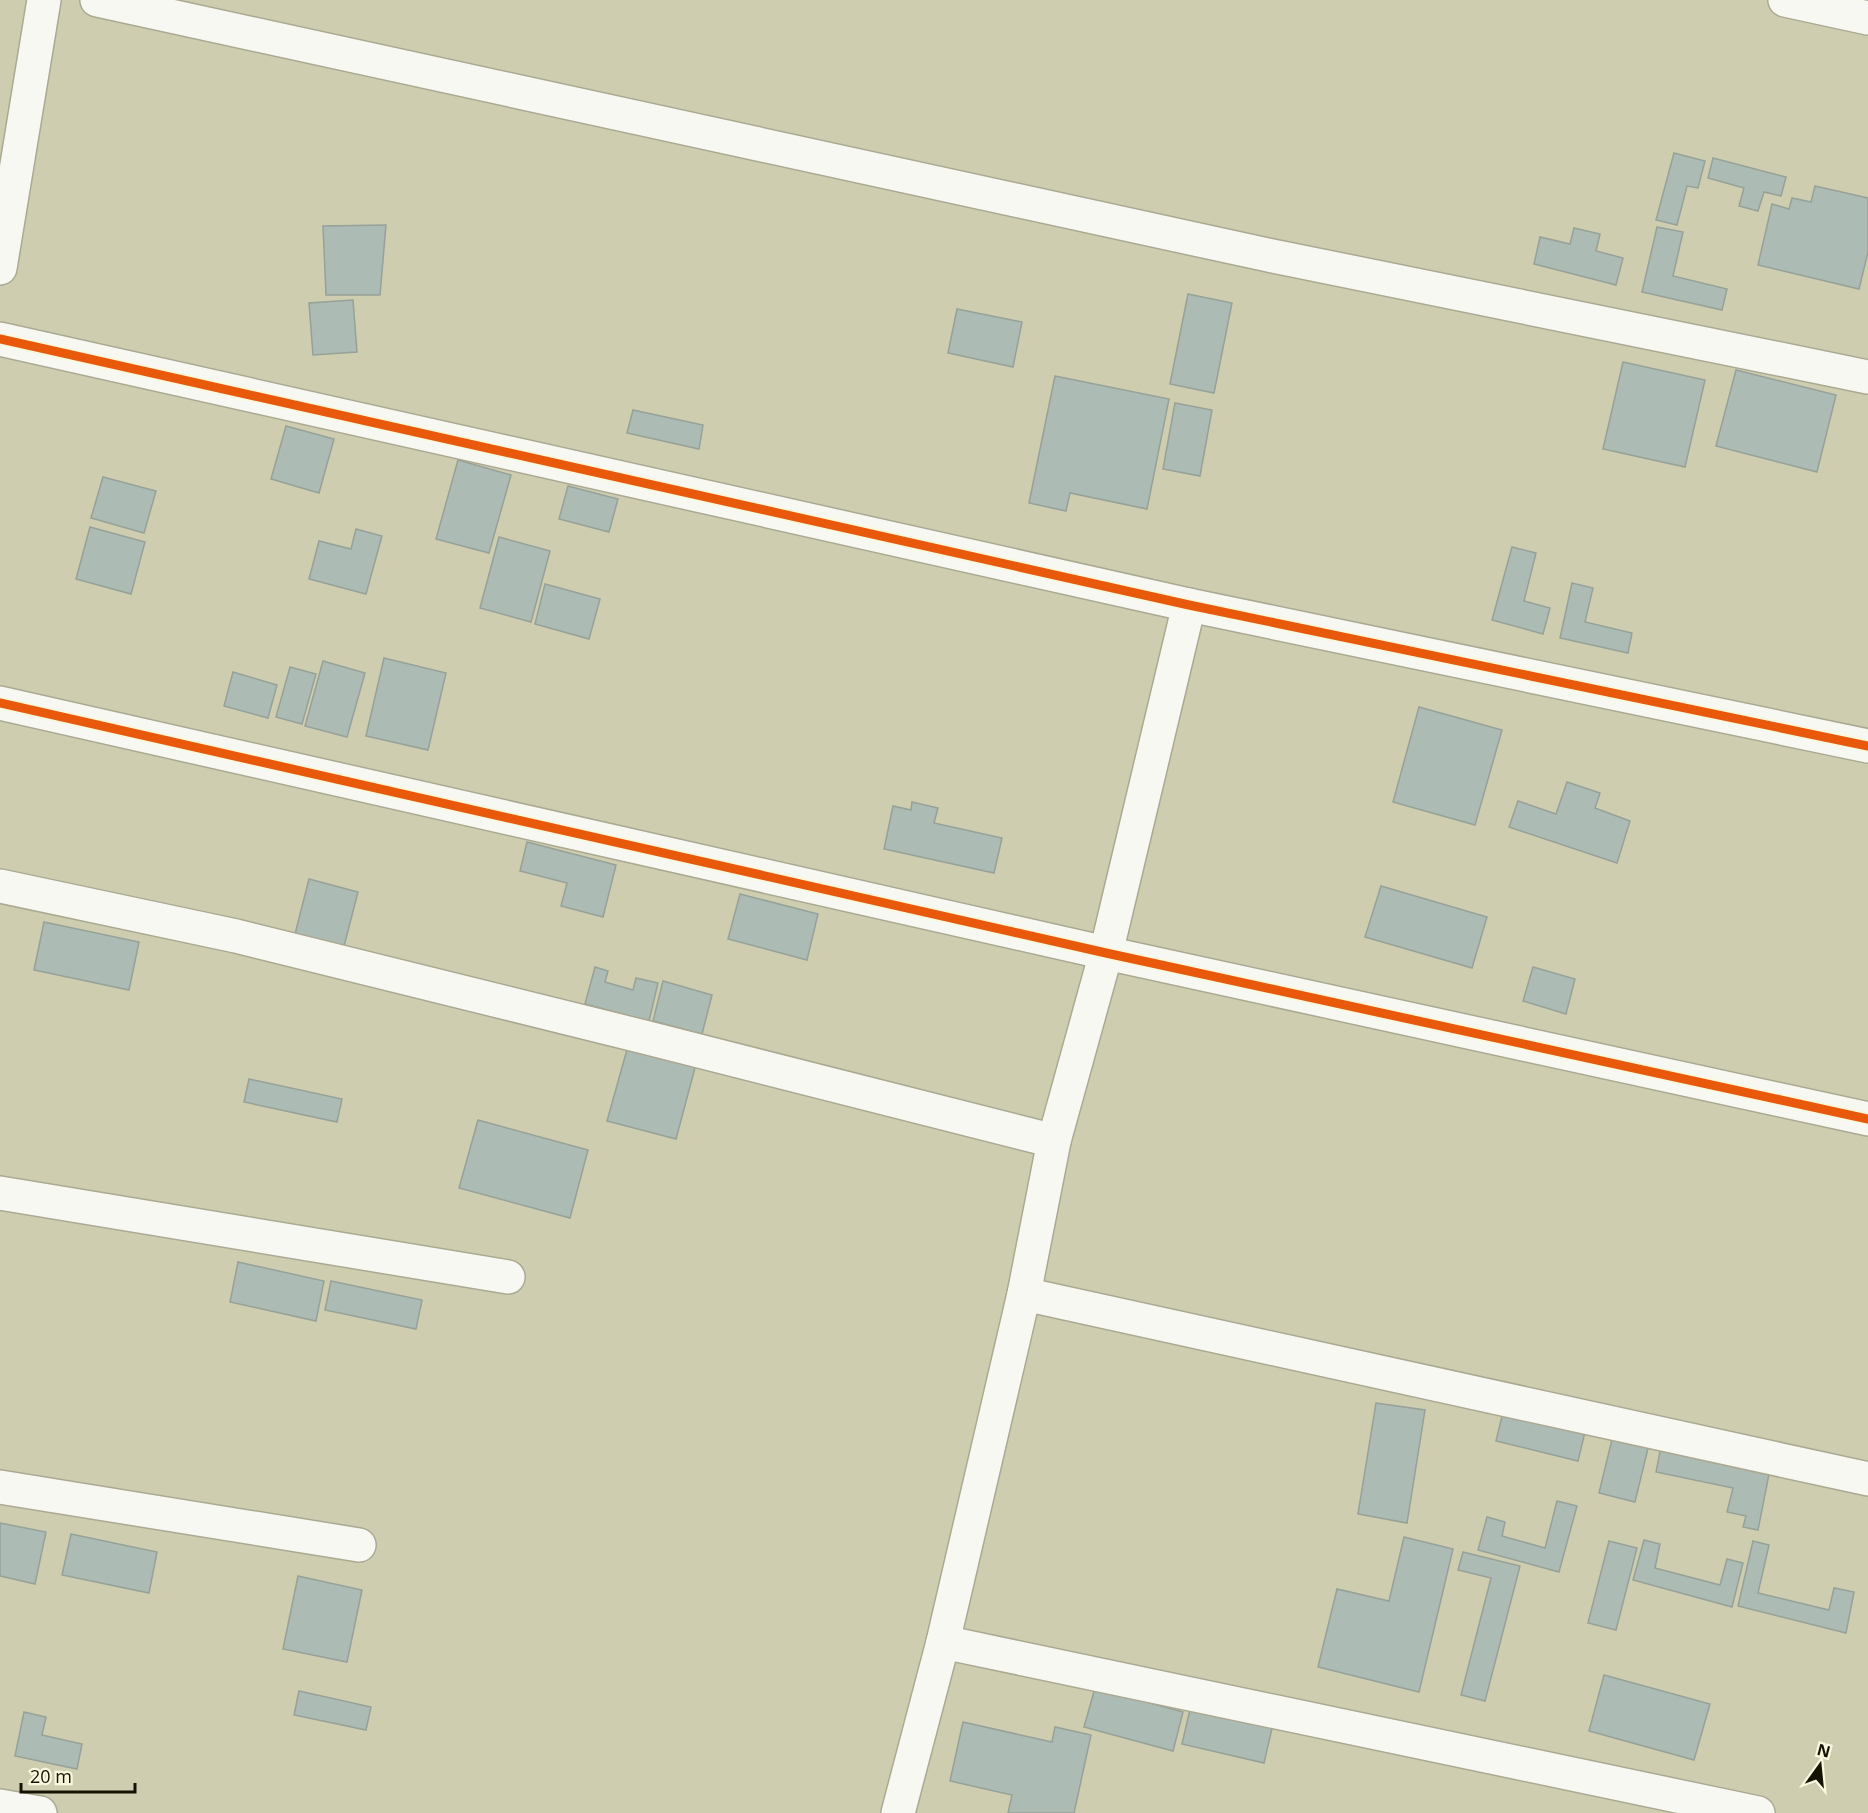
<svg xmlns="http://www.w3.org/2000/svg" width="1868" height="1813" viewBox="0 0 1868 1813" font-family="'Open Sans',sans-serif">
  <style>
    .building { fill: #acbbb4; stroke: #96a198; stroke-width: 1.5 }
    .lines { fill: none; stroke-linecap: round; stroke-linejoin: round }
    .minor-casing { stroke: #aba992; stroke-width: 36 }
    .minor { stroke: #f8f8f3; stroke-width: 33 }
    .cycleway-casing { stroke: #f9f7dd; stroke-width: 13 }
    .cycleway { stroke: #e8590c; stroke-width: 9 }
  </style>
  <rect width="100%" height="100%" fill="#cfcdb0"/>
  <g class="building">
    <path d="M1674,153l31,8 -7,27 -11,-2 -10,39 -21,-5z"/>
    <path d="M1713,158l73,19 -5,19 -17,-4 -6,19 -19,-5 5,-18 -36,-10z"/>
    <path d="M1815,186l53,12v54l-9,37 -101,-24 14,-61 17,5 3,-11 19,4z"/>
    <path d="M386,225l-6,70h-54l-3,-69z"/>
    <path d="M1657,227l26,5 -10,44 54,13 -5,21 -80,-18z"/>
    <path d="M1574,228l26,6 -4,17 27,7 -7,27 -82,-21 6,-27 30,7z"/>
    <path d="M1188,294l44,9 -18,90 -44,-9z"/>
    <path d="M353,300l4,52 -44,3 -4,-52z"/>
    <path d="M957,309l65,13 -9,45 -65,-14z"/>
    <path d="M1623,362l82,18 -20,87 -82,-18z"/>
    <path d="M1736,370l100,25 -19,77 -101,-26z"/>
    <path d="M1055,376l114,23 -22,110 -77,-16 -4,18 -37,-8z"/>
    <path d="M1175,403l37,7 -12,66 -37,-7z"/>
    <path d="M633,410l70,15 -4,24 -72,-16z"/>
    <path d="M286,426l48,13 -15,54 -48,-14z"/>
    <path d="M458,460l53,15 -22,78 -53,-14z"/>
    <path d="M103,477l53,14 -12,42 -53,-15z"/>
    <path d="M568,486l50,13 -9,33 -50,-13z"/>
    <path d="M90,527l55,15 -14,52 -55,-15z"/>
    <path d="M356,529l26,7 -16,58 -57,-15 10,-38 32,8z"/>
    <path d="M499,537l51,14 -19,71 -51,-14z"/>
    <path d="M1512,547l24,6 -12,48 26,7 -7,26 -51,-14z"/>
    <path d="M1572,583l21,5 -8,34 47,11 -4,20 -68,-15z"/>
    <path d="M545,584l55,15 -11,40 -54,-15z"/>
    <path d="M384,658l62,15 -18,77 -62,-14z"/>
    <path d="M323,661l42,12 -18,64 -42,-11z"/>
    <path d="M290,667l26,7 -14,50 -26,-7z"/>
    <path d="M233,672l44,13 -9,33 -44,-12z"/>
    <path d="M1419,707l83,23 -27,95 -82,-23z"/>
    <path d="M1567,782l33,11 -5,15 35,13 -13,42 -108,-36 9,-26 38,13z"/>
    <path d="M912,802l26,6 -4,15 68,15 -8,35 -110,-24 9,-43 18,4z"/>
    <path d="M527,842l89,23 -13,52 -42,-11 6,-23 -47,-12z"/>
    <path d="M309,879l49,13 -15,58 -49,-12z"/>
    <path d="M1381,886l106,31 -15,51 -107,-31z"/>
    <path d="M740,894l78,20 -11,46 -79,-21z"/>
    <path d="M44,922l95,20 -10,48 -95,-20z"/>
    <path d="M595,967l13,4 -3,11 28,8 3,-12 22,5 -9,38 -64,-17z"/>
    <path d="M1533,967l42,12 -9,35 -43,-13z"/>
    <path d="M663,981l49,14 -10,39 -49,-13z"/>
    <path d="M628,1046l68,18 -20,75 -69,-18z"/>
    <path d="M249,1079l93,20 -5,23 -93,-20z"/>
    <path d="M478,1120l110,30 -18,68 -111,-30z"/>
    <path d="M238,1262l86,19 -8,40 -86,-19z"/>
    <path d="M331,1281l91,19 -6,29 -91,-19z"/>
    <path d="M1376,1403l49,7 -18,113 -49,-9z"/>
    <path d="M1503,1412l82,20 -7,29 -82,-20z"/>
    <path d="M1614,1431l36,9 -15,62 -36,-9z"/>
    <path d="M1661,1447l109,22 -12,61 -15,-3 3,-11 -19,-4 6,-24 -77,-16z"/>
    <path d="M1557,1501l20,5 -18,66 -81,-22 9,-33 18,5 -3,14 43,12z"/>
    <path d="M0,1523l46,9 -11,52 -35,-8z"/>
    <path d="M71,1534l86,18 -8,41 -87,-18z"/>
    <path d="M1404,1537l49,12 -34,143 -101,-25 19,-78 52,12z"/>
    <path d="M1644,1540l16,4 -5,24 65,17 7,-26 16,4 -11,44 -99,-27z"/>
    <path d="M1609,1541l28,7 -21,82 -28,-7z"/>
    <path d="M1753,1541l16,4 -11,48 71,17 5,-22 20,4 -8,41 -108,-27z"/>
    <path d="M1463,1552l57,14 -35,135 -24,-6 30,-117 -33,-8z"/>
    <path d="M298,1576l64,14 -15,72 -64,-13z"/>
    <path d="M1604,1675l106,29 -16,56 -105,-29z"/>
    <path d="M1095,1688l88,24 -10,39 -89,-24z"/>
    <path d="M299,1691l72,16 -5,23 -72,-15z"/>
    <path d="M1191,1705l82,19 -9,39 -82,-19z"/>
    <path d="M24,1712l22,5 -4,18 40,9 -5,25 -62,-13z"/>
    <path d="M963,1722l89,20 3,-15 36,8 -17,78h-66l4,-18 -62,-14z"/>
  </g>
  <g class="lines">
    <g class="minor-casing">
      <g id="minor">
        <path d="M97,0l1171,255 600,122"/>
        <path d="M1785,0l83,18"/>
        <path d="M0,268l44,-268"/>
        <path d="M0,339l1189,266 679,141"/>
        <path d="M0,703l1106,250 762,166"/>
        <path d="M0,886l236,50 412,102 406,103"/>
        <path d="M0,1193l508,84"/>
        <path d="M1024,1294l844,185"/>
        <path d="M0,1487l359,58"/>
        <path d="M943,1642l815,171"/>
        <path d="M0,1806l40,7"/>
        <path d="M898,1813l45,-171 81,-348 30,-153 52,-188 83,-348"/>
      </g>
    </g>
    <use href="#minor" class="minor"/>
    <g class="cycleway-casing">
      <g id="cycleway">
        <path d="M0,339l1189,266 679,141"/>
        <path d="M0,703l1106,250 762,166"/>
      </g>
    </g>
    <use href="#cycleway" class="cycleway"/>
  </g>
  <g transform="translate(1820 1765) rotate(15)" stroke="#f9f7dd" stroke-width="4.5" paint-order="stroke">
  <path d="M0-4.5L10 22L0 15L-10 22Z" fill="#141201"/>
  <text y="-9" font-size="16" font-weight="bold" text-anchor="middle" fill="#141201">N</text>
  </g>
  <path d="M21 1783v9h114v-9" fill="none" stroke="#141201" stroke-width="3"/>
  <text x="30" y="1783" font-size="18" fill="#141201" stroke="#f9f7dd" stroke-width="4.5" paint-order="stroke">20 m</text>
</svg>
